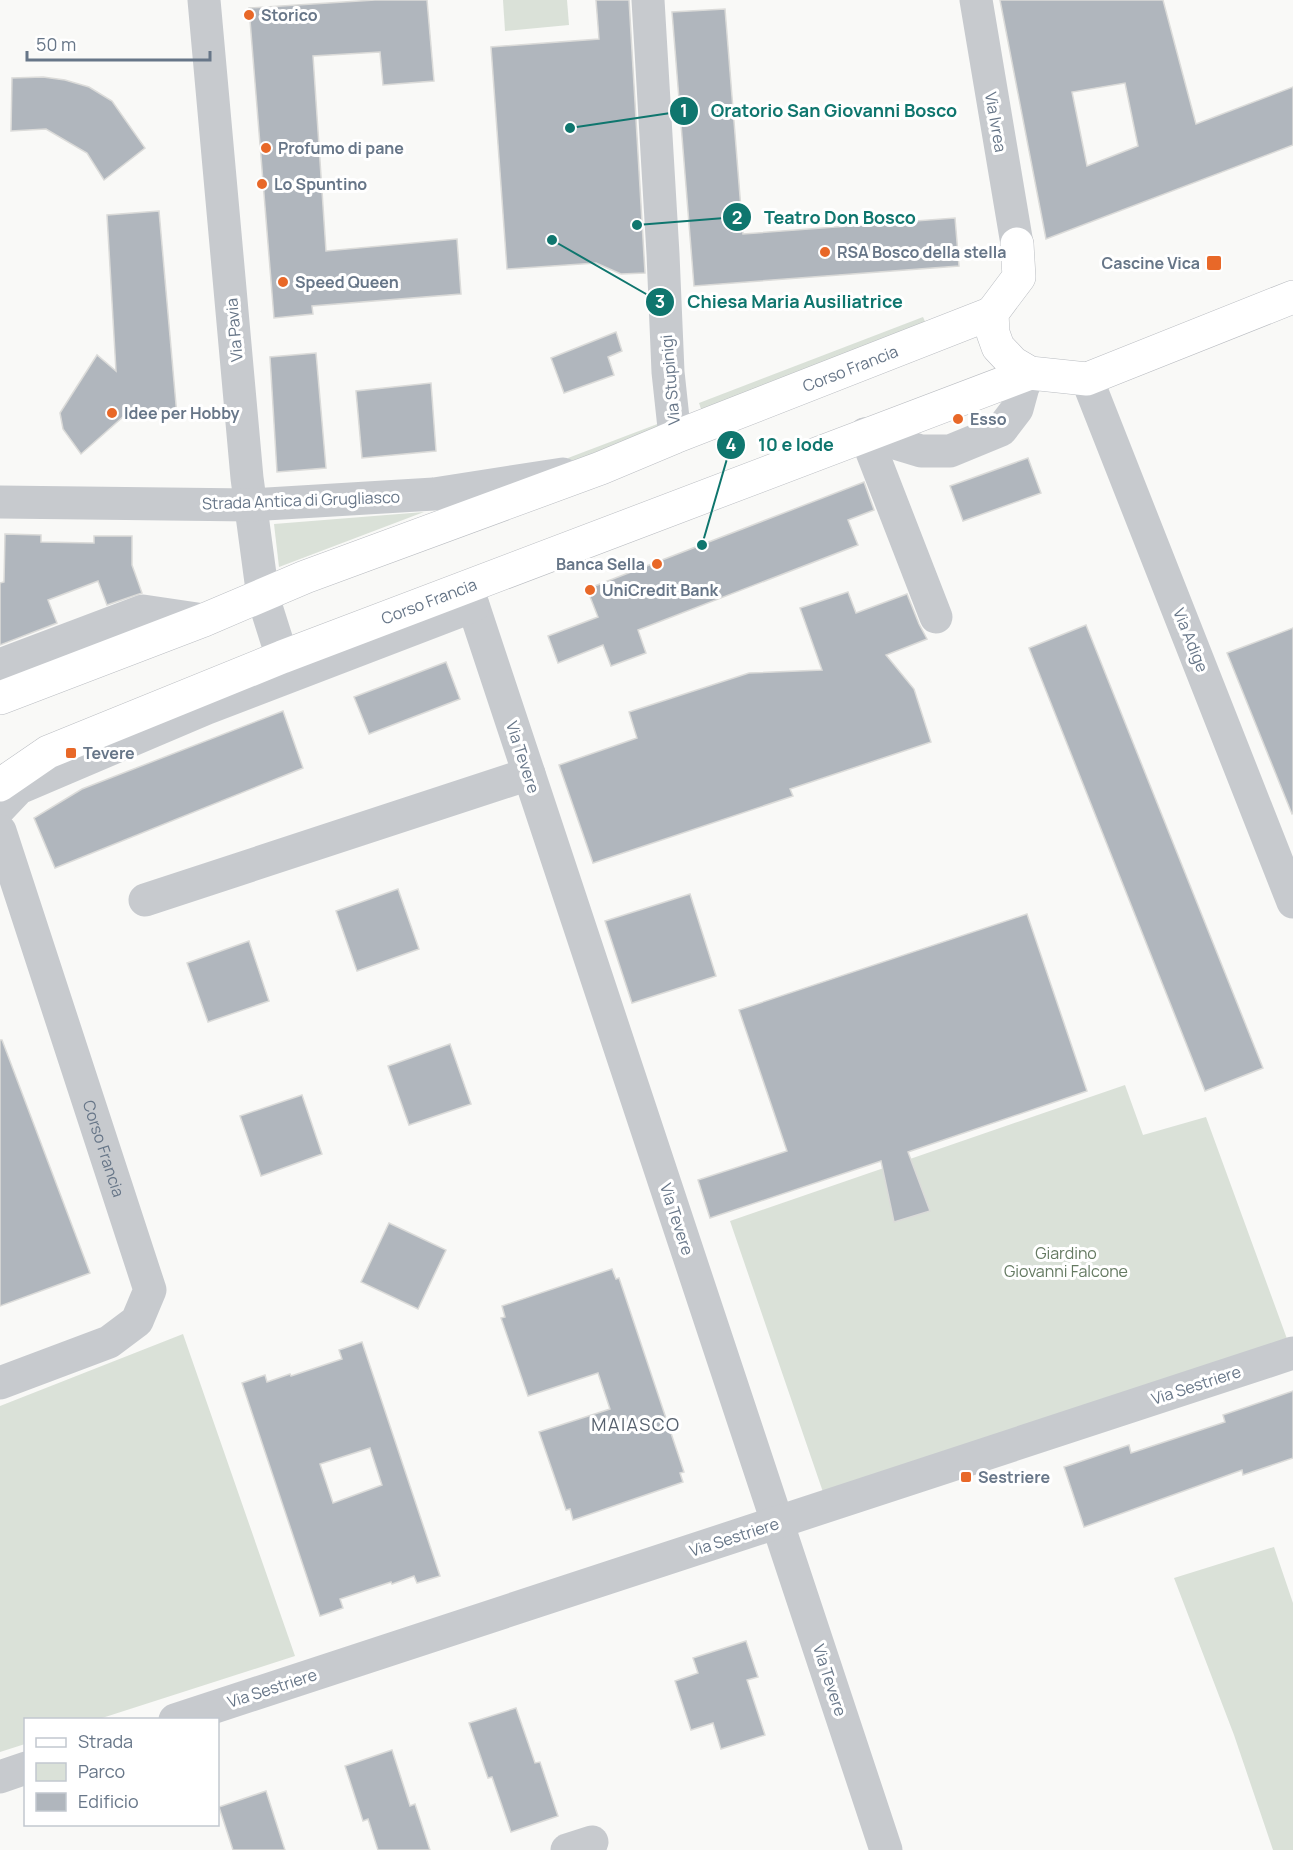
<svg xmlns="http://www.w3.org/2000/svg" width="1293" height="1850" viewBox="0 0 1293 1850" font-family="Manrope,sans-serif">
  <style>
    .green { fill: #dae1d8 }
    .building { fill: #b0b6bd; stroke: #dbdbd9; stroke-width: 1.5; fill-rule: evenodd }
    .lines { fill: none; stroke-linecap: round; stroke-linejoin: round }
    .major-casing { stroke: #babdc2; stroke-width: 34 }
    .minor { stroke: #c7cace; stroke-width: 33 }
    .major { stroke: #fff; stroke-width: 33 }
    .poi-dot { fill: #e86828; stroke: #fff; stroke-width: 2 }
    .labels { text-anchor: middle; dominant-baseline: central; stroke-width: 6; stroke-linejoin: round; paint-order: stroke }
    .poi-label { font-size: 16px; font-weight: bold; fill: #677688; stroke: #fff; text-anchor: start }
    .street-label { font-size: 16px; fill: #677688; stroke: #fff }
    .park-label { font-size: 16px; fill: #657a62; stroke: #fff }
    .neighbourhood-label { font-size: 18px; letter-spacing: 1.5px; fill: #56606d; stroke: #fff }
    .leader { fill: none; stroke: #0f766e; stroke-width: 2 }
    .callout-dot { fill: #0f766e; stroke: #fff; stroke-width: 2 }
    .mark-label { font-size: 18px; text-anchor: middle; font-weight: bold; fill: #fff }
    .callout-label { font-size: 18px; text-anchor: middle; font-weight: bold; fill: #0f766e; stroke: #fff; stroke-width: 6; stroke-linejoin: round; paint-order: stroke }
  </style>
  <rect width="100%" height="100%" fill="#f9f9f7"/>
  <g class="green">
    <path d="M503,0h64l2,25 -64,6z"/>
    <path d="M923,317l5,11 -224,90 -5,-15z"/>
    <path d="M660,423l2,13 -88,36 -6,-14z"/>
    <path d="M424,512l-145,55 -5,-43z"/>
    <path d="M1125,1085l18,50 63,-18 84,230 -466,148 -94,-274z"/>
    <path d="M183,1334l112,322 -196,63 -73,1 -1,24 -25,8v-346z"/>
    <path d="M1274,1547l19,56v247h-20l-39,-115 -60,-157z"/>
  </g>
  <g class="building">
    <path d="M375,0h52l7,81 -51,4 -3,-33 -67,4 13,195 131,-12 4,55 -149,12 1,8 -39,4 -25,-310z"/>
    <path d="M596,0h33l16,273 -24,1 -25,-11 -89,6 -16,-222 108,-8z"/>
    <path d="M1000,0h163l33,124 97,-37v58l-247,94zM1125,83l13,63 -51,20 -15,-74z"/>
    <path d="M725,9l18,225 212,-16 4,48 -265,20 -22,-274z"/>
    <path d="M43,77l22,3 24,7 23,14 33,47 -41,32 -17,-27 -41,-24 -35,2 1,-53z"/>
    <path d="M159,211l18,205h-53l-43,38 -18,-25 -3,-16 37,-58 19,16 -9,-156z"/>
    <path d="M616,332l6,19 -14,6 6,18 -50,18 -13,-35z"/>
    <path d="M316,353l10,115 -49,4 -7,-115z"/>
    <path d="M431,383l5,68 -74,7 -6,-67z"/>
    <path d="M1028,458l13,35 -78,28 -13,-35z"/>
    <path d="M864,482l10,28 -26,10 10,25 -220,85 8,23 -35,13 -8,-21 -45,18 -10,-27 50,-19 -11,-28z"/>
    <path d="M5,534l36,1v7l53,1v-7h38v29l10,28 -35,12 -9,-24 -50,19 9,23 -57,22v-62l4,-1z"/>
    <path d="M848,592l8,21 51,-19 12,30 8,15 -41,16 28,34 17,53 -141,47 3,7 -200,67 -34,-98 78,-27 -8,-26 120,-39 73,-3 -22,-62z"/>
    <path d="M1086,625l177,443 -58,23 -176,-443z"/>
    <path d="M1293,628v185l-1,1 -65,-161z"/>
    <path d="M446,662l14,37 -91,35 -15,-37z"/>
    <path d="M283,711l20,57 -248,100 -21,-50 48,-29z"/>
    <path d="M398,889l21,60 -62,22 -21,-60z"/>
    <path d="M690,894l26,82 -84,27 -27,-82z"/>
    <path d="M1027,914l60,177 -179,61 22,59 -36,11 -13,-61 -171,57 -12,-38 89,-29 -48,-141z"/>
    <path d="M249,941l20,60 -61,21 -21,-59z"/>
    <path d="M0,1040h2l88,233 -90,33z"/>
    <path d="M450,1044l21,60 -62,21 -21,-59z"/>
    <path d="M302,1095l20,59 -61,22 -21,-60z"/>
    <path d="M389,1223l57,27 -28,59 -57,-27z"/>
    <path d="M612,1269l4,10 3,-1 65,194 -4,1 3,9 -110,38 -3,-11 -4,1 -27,-78 71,-23 -12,-36 -70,23 -27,-78 4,-1 -3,-11z"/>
    <path d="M362,1342l78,234 -23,7 -3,-7 -22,8 -1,-2 -51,17 3,9 -23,8 -78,-233 23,-8 2,7 23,-8 1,2 51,-17 -3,-9zM370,1448l12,37 -49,18 -13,-39z"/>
    <path d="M1293,1391v67l-50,17 -1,-5 -158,57 -20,-60 65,-22 2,8 94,-31 -2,-7z"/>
    <path d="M746,1641l12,36 -11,3 18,55 -44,14 -8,-26 -22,7 -16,-49 23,-8 -5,-15z"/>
    <path d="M516,1708l19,55 5,-1 18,54 -47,16 -19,-55 -4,1 -19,-55z"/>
    <path d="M392,1750l18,56 5,-2 15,46h-52l-10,-31 -5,2 -18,-55z"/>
    <path d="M266,1791l19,59h-52l-14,-43z"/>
  </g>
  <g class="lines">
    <g class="major-casing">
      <g id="major">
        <path d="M1017,244l2,33 -27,36 1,20 5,14 15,16 17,10 57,6 206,-82"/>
        <path id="s2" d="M0,698l204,-78 101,-43 296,-109 74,-31 317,-124"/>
        <path id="s3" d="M0,785l48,-33 234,-95 748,-284"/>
      </g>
    </g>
    <g class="minor">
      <path d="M204,0l43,478 16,119 19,60"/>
      <path d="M648,0l15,254 5,118 7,65"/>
      <path d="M976,0l41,244"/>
      <path d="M1087,379l206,523"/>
      <path d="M865,434l56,17h29l51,-21 16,-21 6,-22 7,-14"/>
      <path d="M865,434l71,183"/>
      <path d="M0,502l251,3 183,-11 129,-20"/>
      <path d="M467,587l419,1263"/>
      <path d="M0,665l143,-54 61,9"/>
      <path d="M0,808l19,-20 188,-80 266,-102"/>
      <path id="s1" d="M0,831l150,459 -13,31 -28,21 -109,41"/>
      <path d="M145,900l384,-126"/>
      <path d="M175,1720l1118,-367"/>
      <path d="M0,1777l26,-9"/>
      <path d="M567,1850l25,-8"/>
    </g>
    <use href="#major" class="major"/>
  </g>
  <g class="poi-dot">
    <circle cx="249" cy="15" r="6"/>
    <circle cx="266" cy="148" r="6"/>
    <circle cx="262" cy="184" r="6"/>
    <circle cx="825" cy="252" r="6"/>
    <rect x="1206" y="255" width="16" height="16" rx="3"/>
    <circle cx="283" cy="282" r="6"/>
    <circle cx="112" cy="413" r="6"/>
    <circle cx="958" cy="419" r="6"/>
    <circle cx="657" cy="564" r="6"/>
    <circle cx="590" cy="590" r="6"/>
    <rect x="65" y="747" width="12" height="12" rx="3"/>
    <rect x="960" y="1471" width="12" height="12" rx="3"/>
  </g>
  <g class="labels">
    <g class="poi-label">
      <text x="261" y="15">Storico</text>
      <text x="278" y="148">Profumo di pane</text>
      <text x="274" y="184">Lo Spuntino</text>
      <text x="837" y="252">RSA Bosco della stella</text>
      <text x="1200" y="263" text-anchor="end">Cascine Vica</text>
      <text x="295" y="282">Speed Queen</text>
      <text x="124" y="413">Idee per Hobby</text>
      <text x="970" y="419">Esso</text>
      <text x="645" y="564" text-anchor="end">Banca Sella</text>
      <text x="602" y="590">UniCredit Bank</text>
      <text x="83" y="753">Tevere</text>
      <text x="978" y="1477">Sestriere</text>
    </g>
    <g class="street-label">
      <text transform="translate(996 122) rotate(80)">Via Ivrea</text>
      <text transform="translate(234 330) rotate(-95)">Via Pavia</text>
      <text stroke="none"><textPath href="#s2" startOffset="912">Corso Francia</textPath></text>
      <text transform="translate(670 380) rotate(-95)">Via Stupinigi</text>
      <text transform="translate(301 500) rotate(-2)">Strada Antica di Grugliasco</text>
      <text stroke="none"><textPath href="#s3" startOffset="468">Corso Francia</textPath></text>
      <text transform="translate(1191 640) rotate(68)">Via Adige</text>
      <text transform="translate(523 757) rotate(72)">Via Tevere</text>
      <text stroke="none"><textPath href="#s1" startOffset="334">Corso Francia</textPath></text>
      <text transform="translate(677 1219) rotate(72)">Via Tevere</text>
      <text transform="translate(1196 1385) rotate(-18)">Via Sestriere</text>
      <text transform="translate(734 1537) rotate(-18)">Via Sestriere</text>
      <text transform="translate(830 1680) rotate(72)">Via Tevere</text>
      <text transform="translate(272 1688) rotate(-18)">Via Sestriere</text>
    </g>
    <g class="park-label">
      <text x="1066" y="1253">Giardino<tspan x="1066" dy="18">Giovanni Falcone</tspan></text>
    </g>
    <g class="neighbourhood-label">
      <text x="636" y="1424">MAIASCO</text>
    </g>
  </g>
  <path class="leader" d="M570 128L684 111M637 225L737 217M552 240L660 302M702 545L731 445"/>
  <g class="callout-dot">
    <circle cx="570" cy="128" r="6"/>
    <circle cx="637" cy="225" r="6"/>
    <circle cx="552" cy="240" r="6"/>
    <circle cx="702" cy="545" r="6"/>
    <circle cx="684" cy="111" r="15"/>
    <circle cx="737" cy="217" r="15"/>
    <circle cx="660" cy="302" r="15"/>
    <circle cx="731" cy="445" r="15"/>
  </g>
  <g class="mark-label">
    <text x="684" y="117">1</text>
    <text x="737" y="224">2</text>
    <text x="660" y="308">3</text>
    <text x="731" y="451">4</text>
  </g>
  <g class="callout-label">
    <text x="834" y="117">Oratorio San Giovanni Bosco</text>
    <text x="840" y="224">Teatro Don Bosco</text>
    <text x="795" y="308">Chiesa Maria Ausiliatrice</text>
    <text x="796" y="451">10 e lode</text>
  </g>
  <rect x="24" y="1718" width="195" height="108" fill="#ffffff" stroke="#c2c8cf" stroke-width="1.5"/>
  <rect x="36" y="1738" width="30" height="9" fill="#ffffff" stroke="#c2c8cf" stroke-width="1.5"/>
  <text x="78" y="1748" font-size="18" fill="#677688">Strada</text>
  <rect x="36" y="1763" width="30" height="18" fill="#dae1d8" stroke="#c2c8cf" stroke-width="1.5"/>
  <text x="78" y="1778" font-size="18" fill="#677688">Parco</text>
  <rect x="36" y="1793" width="30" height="18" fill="#b0b6bd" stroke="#c2c8cf" stroke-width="1.5"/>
  <text x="78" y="1808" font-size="18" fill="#677688">Edificio</text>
  <path d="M27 51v9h183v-9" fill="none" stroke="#677688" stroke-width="3"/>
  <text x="36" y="51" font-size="18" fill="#677688" stroke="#ffffff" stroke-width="4.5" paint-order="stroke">50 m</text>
</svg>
